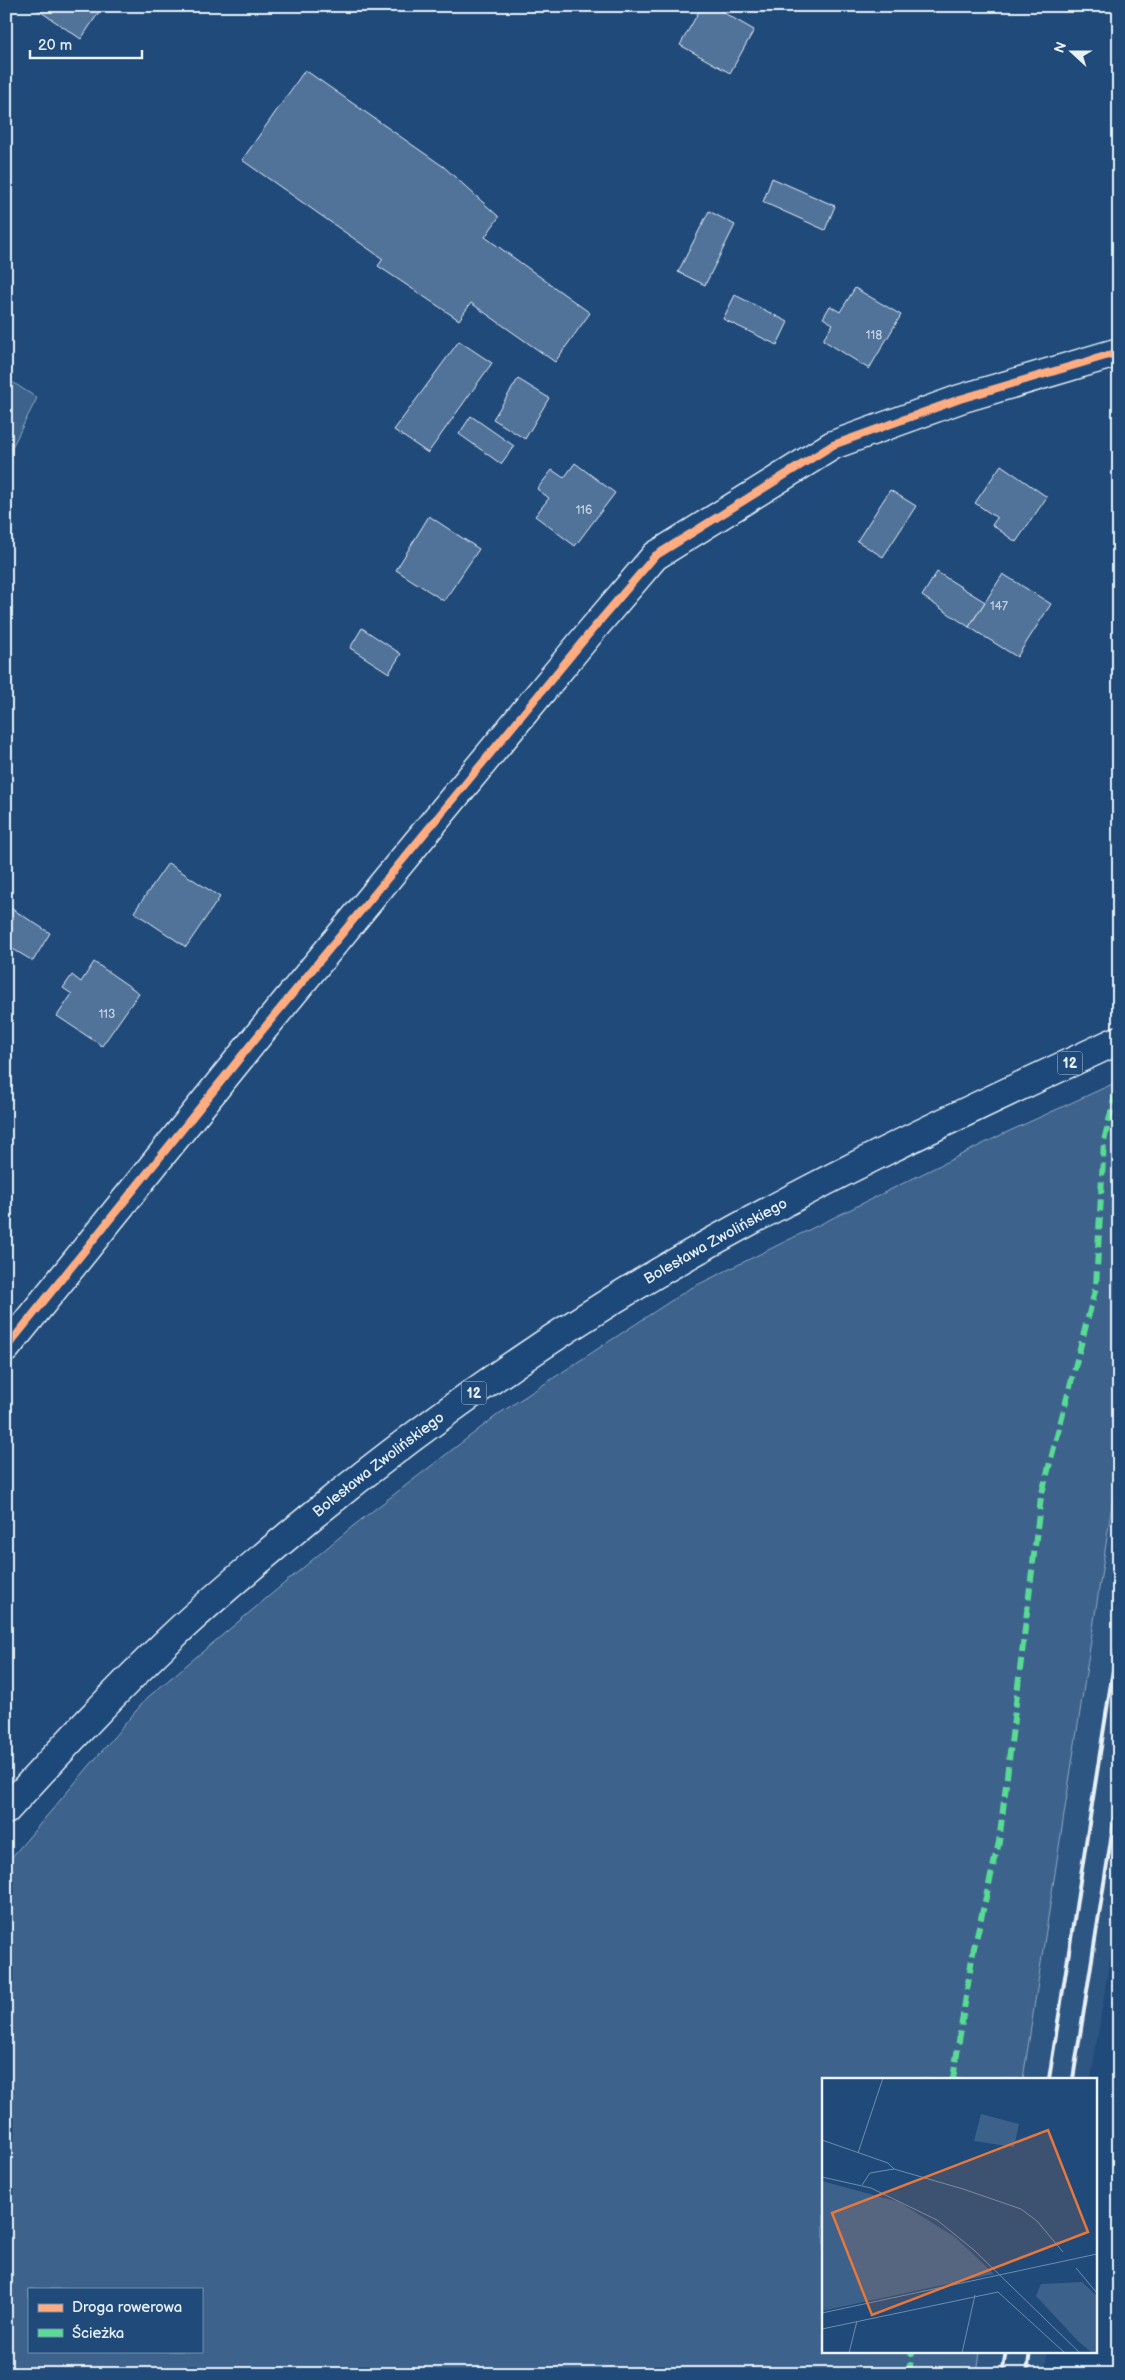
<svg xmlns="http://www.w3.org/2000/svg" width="1125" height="2380" viewBox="0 0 1125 2380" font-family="'Balsamiq Sans',sans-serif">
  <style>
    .built { fill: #2e5683 }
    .green { fill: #3c628c; stroke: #92aac2; fill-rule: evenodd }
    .building { fill: #517399; stroke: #e8f1f8 }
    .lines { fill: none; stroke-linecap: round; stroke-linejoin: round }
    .minor-casing { stroke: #e8f1f8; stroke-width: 31 }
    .major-casing { stroke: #e8f1f8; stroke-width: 31 }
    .minor { stroke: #1f4a7a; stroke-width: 28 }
    .major { stroke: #1f4a7a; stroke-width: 28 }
    .rail { stroke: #e8f1f8; stroke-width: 4 }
    .quiet { stroke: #5adb95; stroke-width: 6; stroke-dasharray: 12 6; stroke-linecap: butt }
    .cycleway-casing { stroke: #1f4a7a; stroke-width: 11 }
    .cycleway { stroke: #ffac80; stroke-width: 8 }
    .labels { text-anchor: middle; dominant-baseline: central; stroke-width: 5; stroke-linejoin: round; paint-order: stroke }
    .number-label { font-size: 12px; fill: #c2d2e0 }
    .shield { fill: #1f4a7a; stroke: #acbfd2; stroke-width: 1 }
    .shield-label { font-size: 14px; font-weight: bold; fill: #e8f1f8 }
    .street-label { font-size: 15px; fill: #e8f1f8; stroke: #1f4a7a }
    .inset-road { fill: none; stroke: #6f8dac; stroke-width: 1 }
    .view { fill: #e8773b; fill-opacity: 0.15; stroke: #e8773b; stroke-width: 2.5 }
    .inset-edge { fill: none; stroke: #e8f1f8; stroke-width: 2.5 }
  </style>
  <rect width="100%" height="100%" fill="#1f4a7a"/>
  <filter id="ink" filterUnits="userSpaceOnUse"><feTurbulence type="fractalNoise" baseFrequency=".02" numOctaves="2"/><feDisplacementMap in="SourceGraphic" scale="10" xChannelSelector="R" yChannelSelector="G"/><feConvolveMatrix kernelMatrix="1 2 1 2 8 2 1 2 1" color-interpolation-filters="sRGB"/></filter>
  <g filter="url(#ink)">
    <g class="built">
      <path d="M1119,1460v440l-28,179h-68z"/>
      <path d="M980,2351h68l-4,23h-67z"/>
    </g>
    <g class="green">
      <path d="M6,378l31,20 -31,61z"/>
      <path d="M1119,1081v379l-96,619h-199v272h156l-3,23h-971v-510l141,-166 206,-172 147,-113 189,-124 314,-155zM29,2289h172v62h-172z"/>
    </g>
    <g class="building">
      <path d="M32,6h71l-22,33z"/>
      <path d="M702,6h10l42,24 -24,43 -50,-28z"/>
      <path d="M305,70l139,97 55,50 -14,20 105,76 -35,49 -84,-59 -12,17 -81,-54 5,-7 -141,-99z"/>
      <path d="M772,178l63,28 -10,24 -62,-28z"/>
      <path d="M709,211l26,14 -30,60 -27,-13z"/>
      <path d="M855,288l46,27 -32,54 -46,-29 10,-16 -10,-6 7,-12 10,6z"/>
      <path d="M735,295l53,27 -11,23 -54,-26z"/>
      <path d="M459,341l33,22 -64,90 -34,-23z"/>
      <path d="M518,379l31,19 -24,41 -32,-20z"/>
      <path d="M471,416l43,30 -13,18 -42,-30z"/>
      <path d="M575,463l40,30 -40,53 -40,-30 14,-18 -12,-9 15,-19 12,8z"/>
      <path d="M1001,465l46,32 -31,45 -24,-17 5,-7 -22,-15z"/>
      <path d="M890,490l26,16 -33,51 -26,-16z"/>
      <path d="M429,516l50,33 -35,52 -48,-31z"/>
      <path d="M937,572l48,30 -16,25 -47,-31z"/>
      <path d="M1003,574l48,30 -34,53 -48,-30z"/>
      <path d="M362,628l39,26 -12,19 -39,-25z"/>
      <path d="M168,863l52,34 -34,50 -52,-35z"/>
      <path d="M6,905l44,28 -17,28 -27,-16z"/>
      <path d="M94,962l45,31 -37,53 -45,-30 15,-22 -9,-6 9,-13 9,7z"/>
    </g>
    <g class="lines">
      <g class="minor-casing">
        <path id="minor" d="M6,1348l250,-310 336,-408 63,-74 178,-111 127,-46 159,-47"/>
      </g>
      <g class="major-casing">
        <g id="major">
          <path id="s1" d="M6,1810c54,-59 108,-118 166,-173 45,-43 93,-82 140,-121 108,-88 222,-170 342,-241 150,-88 307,-162 465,-235"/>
        </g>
      </g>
      <use href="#minor" class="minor"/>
      <use href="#major" class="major"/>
      <g class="rail">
        <path d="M1049,2079l70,-447"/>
        <path d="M1073,2079l46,-290"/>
        <path d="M1002,2374l4,-23"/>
        <path d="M1027,2374l3,-23"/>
      </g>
      <g class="quiet">
        <path d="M953,2079l20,-127 26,-110 42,-345 55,-210 8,-146 15,-61"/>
        <path d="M909,2374l3,-23"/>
      </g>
      <g class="cycleway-casing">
        <path id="cycleway" d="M6,1348l250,-310 336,-408 63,-74 178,-111 127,-46 159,-47"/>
      </g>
      <use href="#cycleway" class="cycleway"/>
    </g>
  </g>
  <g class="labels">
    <g class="number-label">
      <text x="874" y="335">118</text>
      <text x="584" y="510">116</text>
      <text x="999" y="606">147</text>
      <text x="107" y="1014">113</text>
    </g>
    <g class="shield">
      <rect x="1057.5" y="1051.5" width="25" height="23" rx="4"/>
      <rect x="461.5" y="1381.5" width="25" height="23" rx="4"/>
    </g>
    <g class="shield-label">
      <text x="1070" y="1063">12</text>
      <text x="474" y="1393">12</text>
    </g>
    <g class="street-label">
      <text stroke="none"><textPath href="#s1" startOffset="914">Bolesława Zwolińskiego</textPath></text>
      <text stroke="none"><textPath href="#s1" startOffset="509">Bolesława Zwolińskiego</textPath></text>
    </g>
  </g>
  <g transform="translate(822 2078)">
    <rect width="275" height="275" fill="#1f4a7a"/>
    <path d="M159,36l38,10 -5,23 -40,-6zM0,103l77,21 56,35 39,37 -172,37zM260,204l15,14v57h-5l-15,-13 -41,-44 5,-12z" fill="#3c628c"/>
    <path class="inset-road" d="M0,62l66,23 6,6M36,75l25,-75M0,99l49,11 66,32 38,31 105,102M40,107l8,-12 24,-4 69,20 58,20 16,12 26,31M254,190l21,25M0,235l275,-59M0,251l176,-37 67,61M27,275l8,-32M140,275l13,-58"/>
    <path class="view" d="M226,52l40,102 -216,83 -40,-102z"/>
    <rect width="275" height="275" class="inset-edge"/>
  </g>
  <rect width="1125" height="2380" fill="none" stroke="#1f4a7a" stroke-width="25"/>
  <rect x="12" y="12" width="1100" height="2355" fill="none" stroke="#e8f1f8" stroke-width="2" filter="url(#ink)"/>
  <rect x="28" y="2288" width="175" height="65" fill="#1f4a7a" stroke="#6f8dac"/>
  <rect x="38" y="2304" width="25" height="8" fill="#ffac80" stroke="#6f8dac"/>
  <text x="72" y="2312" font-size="15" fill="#e8f1f8">Droga rowerowa</text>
  <rect x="38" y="2329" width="25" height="8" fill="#5adb95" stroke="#6f8dac"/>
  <text x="72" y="2338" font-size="15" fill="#e8f1f8">Ścieżka</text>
  <g transform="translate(1072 52) rotate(291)" stroke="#1f4a7a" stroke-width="4" paint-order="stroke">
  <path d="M0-4L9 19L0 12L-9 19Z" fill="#e8f1f8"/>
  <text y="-8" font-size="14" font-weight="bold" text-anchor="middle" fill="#e8f1f8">N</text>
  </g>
  <path d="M30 50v8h112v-8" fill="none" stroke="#e8f1f8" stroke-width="2.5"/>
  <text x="38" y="50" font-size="15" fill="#e8f1f8" stroke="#1f4a7a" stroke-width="4" paint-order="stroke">20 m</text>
</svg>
